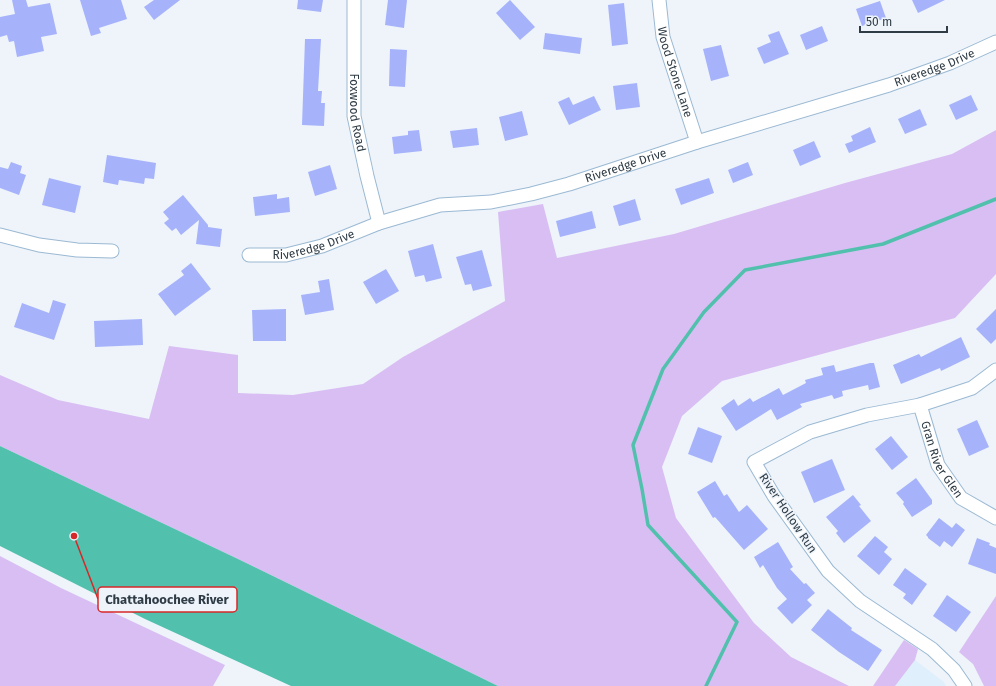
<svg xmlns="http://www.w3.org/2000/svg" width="996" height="686" viewBox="0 0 996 686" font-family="'Fira Sans',sans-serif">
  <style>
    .built { fill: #e0effc }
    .green { fill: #d9bef3 }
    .water { fill: #51c0ad }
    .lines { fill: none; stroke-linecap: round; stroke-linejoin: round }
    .stream { stroke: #51c0ad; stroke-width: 3.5 }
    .building { fill: #a6b3fb }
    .minor-casing { stroke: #9bb9d3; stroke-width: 15 }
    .minor { stroke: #fff; stroke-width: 13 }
    .labels { text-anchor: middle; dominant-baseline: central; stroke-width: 3; stroke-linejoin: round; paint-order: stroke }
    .street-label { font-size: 12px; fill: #2f3c46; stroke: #eef4fa }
    .leader { fill: none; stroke: #d62828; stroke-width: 1.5 }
    .callout-dot { fill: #d62828; stroke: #eef4fa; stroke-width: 1.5 }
    .callout { fill: #eef4fa; stroke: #d62828; stroke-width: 1.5 }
    .callout-label { font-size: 13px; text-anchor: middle; font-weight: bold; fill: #2f3c46 }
  </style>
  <rect width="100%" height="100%" fill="#eef4fa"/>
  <path class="built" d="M915,660l29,22 2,4h-51z"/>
  <g class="green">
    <path d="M996,130v144l-41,44 -233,63 -40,35 -20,51 14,51 78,105 37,34 58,29h-351l-260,-127 -238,-113v-71l58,25 91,19 20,-73 69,9v38l55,2 70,-11 40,-27 102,-56 -7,-89 45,-8 14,54 117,-24 171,-51 107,-29z"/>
    <path d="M0,556l61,32 164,77 -12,21h-213z"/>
    <path d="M996,596v90h-12l-11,-22 -14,-12z"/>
    <path d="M904,640l14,9 -3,11 -20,26h-22z"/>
  </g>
  <path class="water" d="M0,446l238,113 260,127h-207l-146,-67 -145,-73z"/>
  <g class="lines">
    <path class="stream" d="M706,686l31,-64 -89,-97 -6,-36 -9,-44 30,-76 41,-57 41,-42 138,-26 113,-45"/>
  </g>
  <g class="building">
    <path d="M12,0h14l2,7 22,-4 7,31 -16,3 3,14 -27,6 -3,-16 -5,1 -2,-7 -7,2v-20l15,-3z"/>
    <path d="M80,0h41l6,19 -28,9 2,5 -10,3z"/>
    <path d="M154,0h26l-26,20 -10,-13z"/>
    <path d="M298,0h25l-2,12 -24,-3z"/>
    <path d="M388,0h19l-3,28 -19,-3z"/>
    <path d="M510,0l25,27 -15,13 -24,-27z"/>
    <path d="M912,0h33l-27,13z"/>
    <path d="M880,1l6,17 -24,8 -6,-17z"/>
    <path d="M624,3l4,41 -16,2 -4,-41z"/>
    <path d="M822,26l6,15 -22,9 -6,-15z"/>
    <path d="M779,31l10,23 -25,10 -7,-16 14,-6 -3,-7z"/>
    <path d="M545,33l37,5 -2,16 -37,-5z"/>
    <path d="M305,39h16l-3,52h4l-1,12h4l-1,23 -22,-1z"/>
    <path d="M721,45l8,31 -18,5 -8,-32z"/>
    <path d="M390,49l17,1 -2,37 -16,-1z"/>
    <path d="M637,83l3,24 -24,3 -3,-24z"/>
    <path d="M971,95l7,15 -22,10 -7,-15z"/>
    <path d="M594,96l7,14 -32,15 -11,-23 11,-5 4,8z"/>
    <path d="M920,109l7,16 -22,9 -7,-15z"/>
    <path d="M522,111l6,24 -23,6 -6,-24z"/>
    <path d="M870,127l6,15 -27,11 -4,-9 8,-3 -2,-5z"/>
    <path d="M477,128l2,17 -26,3 -3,-17z"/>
    <path d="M419,130l3,21 -28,3 -2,-17 16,-2v-4z"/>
    <path d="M814,141l7,16 -21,9 -7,-16z"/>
    <path d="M107,155l49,8 -2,16 -9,-1 -1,6 -25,-4 -1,5 -15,-3z"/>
    <path d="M11,162l11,4 -2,7 6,2 -7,20 -19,-7v-21l8,2z"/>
    <path d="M748,162l5,13 -20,8 -5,-13z"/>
    <path d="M330,165l7,24 -22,7 -7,-24z"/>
    <path d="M49,178l32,8 -6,27 -33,-8z"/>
    <path d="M709,178l5,15 -33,12 -6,-16z"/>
    <path d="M277,194v5l12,-2 1,15 -35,4 -2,-19z"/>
    <path d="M183,195l25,30v2l14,2 -2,18 -24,-3 3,-24 -18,15 -5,-7 -4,3 -8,-8 5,-4 -6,-7z"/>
    <path d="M635,199l6,21 -22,6 -6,-20z"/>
    <path d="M592,211l4,17 -36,9 -4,-16z"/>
    <path d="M433,244l9,34 -16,4 -2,-7 -9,2 -7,-26z"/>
    <path d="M482,250l10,36 -19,5 -2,-7 -6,1 -9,-28z"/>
    <path d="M191,263l20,26 -36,27 -17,-22 26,-19 -3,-4z"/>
    <path d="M386,269l13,22 -23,13 -13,-22z"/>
    <path d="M329,279l5,31 -29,5 -4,-20 19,-3 -2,-11z"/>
    <path d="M53,300l13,4 -12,36 -40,-13 8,-24 27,10z"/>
    <path d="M286,309v32h-33l-1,-31z"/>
    <path d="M996,309v30l-5,5 -15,-15z"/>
    <path d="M142,319l1,26 -48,2 -1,-26z"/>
    <path d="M961,337l9,20 -29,14 -1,-3 -39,16 -8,-19 26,-11 2,3z"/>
    <path d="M870,363h4l6,24 -11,3 -1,-5 -26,6 1,5 -9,3 -2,-4 -32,9 2,3 -25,13 -6,-11 -35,22 -15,-23 13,-9 4,7 12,-8 3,4 26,-14 4,7 23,-12 -1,-3 18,-5 -2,-7 13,-3 2,7z"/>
    <path d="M977,420l12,27 -20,9 -12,-27z"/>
    <path d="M698,427l24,9 -10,27 -24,-9z"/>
    <path d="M891,436l17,21 -16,13 -17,-21z"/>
    <path d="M832,459l13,31 -31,13 -13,-31z"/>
    <path d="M916,478l16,22v4l-20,13 -9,-13 1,-2 -8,-9z"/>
    <path d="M715,481l9,15 3,-2 12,18 8,-7 21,24 -24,21 -29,-33 -2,1 -16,-26z"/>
    <path d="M853,495l8,10 -2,1 12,15 -27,22 -8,-10 2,-2 -12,-14z"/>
    <path d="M939,518l13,10 4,-5 9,7 -13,17 -8,-6 -4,6 -12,-9v-1l-2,-2z"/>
    <path d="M875,536l13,11 -4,5 8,7 -13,16 -22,-19z"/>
    <path d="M977,538l13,5 -1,2 7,3v26l-28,-10z"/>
    <path d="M778,542l15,25 -3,2 14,15 2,-1 9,10 -8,7 5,5 -20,19 -15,-16 10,-9 -10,-11 -14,-23 -3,3 -6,-11z"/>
    <path d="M905,568l22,16 -15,21 -9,-7 3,-4 -13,-9z"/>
    <path d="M947,595l24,17 -15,20 -23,-16z"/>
    <path d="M828,609l24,19 -1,2 31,20 -14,21 -29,-19 -28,-22z"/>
  </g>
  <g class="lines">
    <g class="minor-casing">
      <g id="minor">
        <path id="s1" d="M354,0v116l13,60 12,47"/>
        <path id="s2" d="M659,0l4,37 34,105"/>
        <path d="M0,235l39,10 38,5 35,1"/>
        <path id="s3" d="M249,255h37l36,-9 57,-23 61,-18 51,-3 40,-8 38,-10 128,-42 192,-57 61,-22 46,-21"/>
        <path id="s4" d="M920,405l18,60 23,33 35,20"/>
        <path d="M965,686l-11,-16 -22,-21 -72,-48 -32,-30 -54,-75 -20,-34 56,-30 57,-17 53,-10 52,-17 24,-18"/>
      </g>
    </g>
    <use href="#minor" class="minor"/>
  </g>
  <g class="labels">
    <g class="street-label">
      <text stroke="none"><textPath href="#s3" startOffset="714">Riveredge Drive</textPath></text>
      <text stroke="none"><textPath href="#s2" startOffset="74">Wood Stone Lane</textPath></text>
      <text stroke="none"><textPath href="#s1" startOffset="113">Foxwood Road</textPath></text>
      <text stroke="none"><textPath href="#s3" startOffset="390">Riveredge Drive</textPath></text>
      <text stroke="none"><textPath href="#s3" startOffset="66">Riveredge Drive</textPath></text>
      <text stroke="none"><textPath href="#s4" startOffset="59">Gran River Glen</textPath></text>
      <text transform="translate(788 513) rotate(56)">River Hollow Run</text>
    </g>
  </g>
  <path class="leader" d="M74 536L98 599"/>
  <circle class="callout-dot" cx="74" cy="536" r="4"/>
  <rect class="callout" x="98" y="587" width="139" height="25" rx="4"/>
  <g class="callout-label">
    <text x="167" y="604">Chattahoochee River</text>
  </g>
  <path d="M860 26v6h87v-6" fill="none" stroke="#2f3c46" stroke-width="2"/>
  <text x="866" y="26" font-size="12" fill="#2f3c46" stroke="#eef4fa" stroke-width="3" paint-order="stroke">50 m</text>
</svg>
